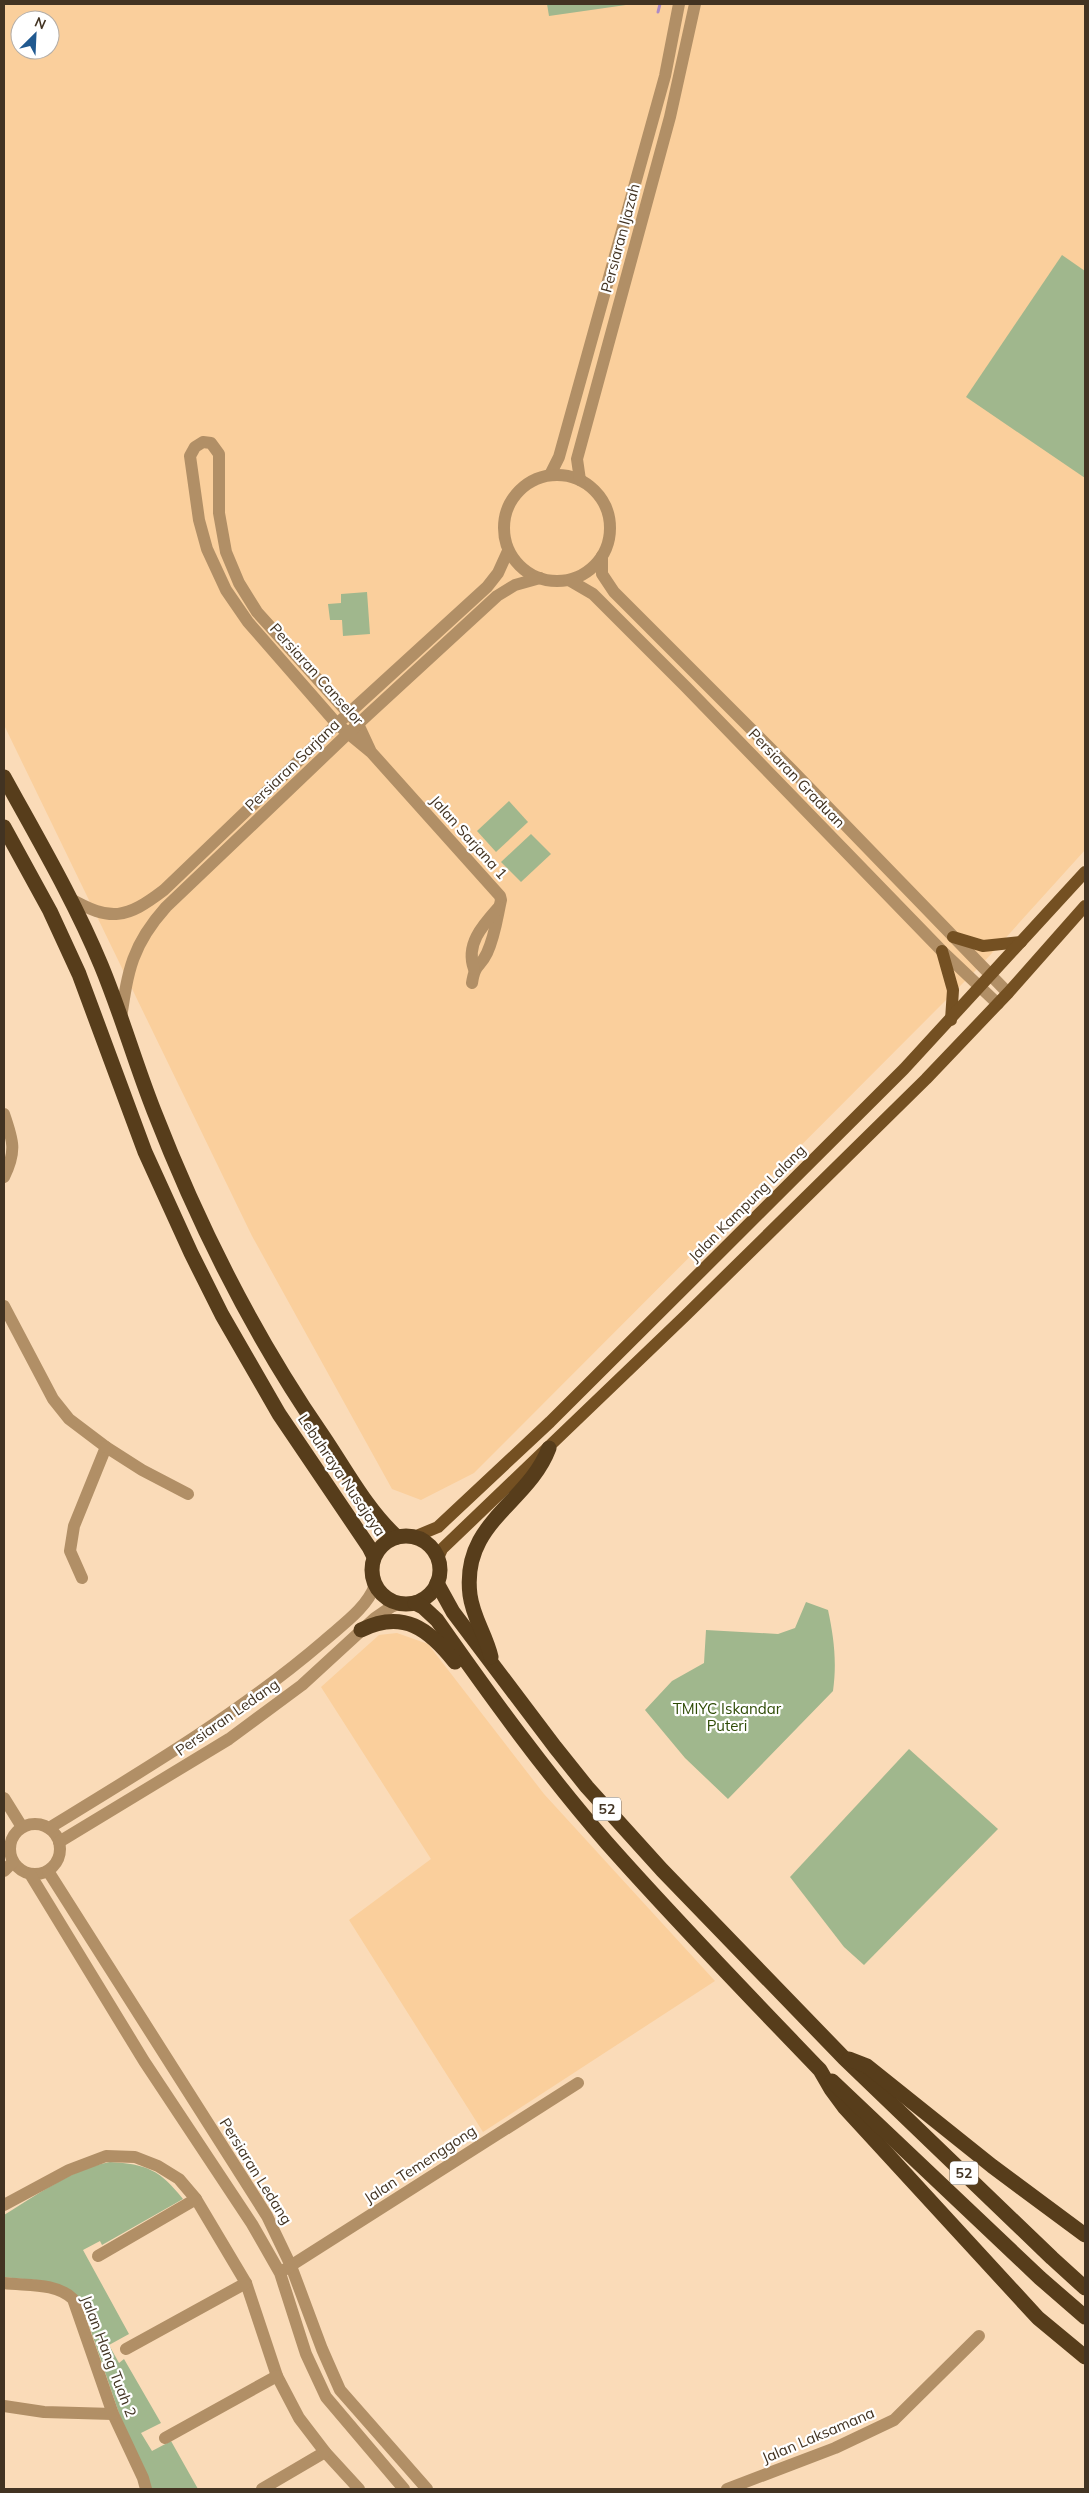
<svg xmlns="http://www.w3.org/2000/svg" width="1089" height="2493" viewBox="0 0 1089 2493" font-family="Mulish,sans-serif">
  <style>
    .built { fill: #facf9c; fill-rule: evenodd }
    .green { fill: #a0b78d }
    .lines { fill: none; stroke-linecap: round; stroke-linejoin: round }
    .stream { stroke: #ad8bc6; stroke-width: 3 }
    .minor { stroke: #b18f66; stroke-width: 12 }
    .major { stroke: #745022; stroke-width: 12 }
    .highway { stroke: #573d1b; stroke-width: 15 }
    .labels { text-anchor: middle; dominant-baseline: central; stroke-width: 4.5; stroke-linejoin: round; paint-order: stroke }
    .shield { fill: #fff; stroke: #7b7064; stroke-width: 1 }
    .shield-label { font-size: 14px; font-weight: bold; fill: #423322 }
    .street-label { font-size: 15px; fill: #423322; stroke: #fff }
    .park-label { font-size: 15px; fill: #2e4b05; stroke: #fff }
  </style>
  <rect width="100%" height="100%" fill="#fadbb8"/>
  <g class="built">
    <path d="M4,4h1081v846l-103,114 -508,509 -53,27 -29,-11 -140,-253 -248,-511zM20,20h30v30h-30z"/>
    <path d="M397,1633l31,11 116,150 171,187 -232,151 -134,-212 82,-61 -110,-172 58,-52z"/>
  </g>
  <g class="green">
    <path d="M547,4h86l-84,12z"/>
    <path d="M1062,255l23,16v207l-119,-81z"/>
    <path d="M367,592l3,42 -27,2 -1,-16h-12l-2,-16 13,-1v-9z"/>
    <path d="M509,801l19,21 -32,30 -19,-21z"/>
    <path d="M531,834l20,20 -30,28 -20,-20z"/>
    <path d="M806,1602l22,8c6,28 9,52 5,81l-105,108 -43,-41 -40,-48 27,-29 32,-18 2,-33 72,4 17,-6z"/>
    <path d="M909,1749l89,80 -134,136 -20,-18 -54,-70z"/>
    <path d="M110,2162c37,2 50,8 73,37l-81,46 -2,-4 -17,9 46,84 -20,11 10,18 5,-4 37,64 -20,10 11,18 19,-10 27,48h-47l-30,-70 -40,-117c-20,-25 -47,-21 -77,-25v-62c33,-20 68,-46 106,-53z"/>
  </g>
  <g class="lines">
    <path class="stream" d="M658,12l2,-8"/>
    <g class="minor">
      <path d="M550,475l9,-18 106,-381 14,-72"/>
      <circle cx="557" cy="528" r="53"/>
      <path d="M580,480l-3,-21 93,-342 25,-113"/>
      <path d="M602,556v18l12,18 178,178 216,223"/>
      <path d="M569,580l24,14 93,93 256,264 56,53"/>
      <path d="M371,752l-13,-28 -101,-112 -18,-29 -13,-31 -7,-39v-59l-8,-11 -8,-1 -8,5 -5,9 9,64 8,29 19,41 22,32 89,102 34,28 129,144 1,4c-4,18 -6,36 -14,53 -7,15 -12,10 -15,30"/>
      <path d="M69,898c42,24 57,21 95,-8l173,-166 150,-137 11,-14 10,-22"/>
      <path d="M474,969c-9,-25 9,-44 25,-62"/>
      <path d="M121,1018c7,-48 11,-73 45,-111l192,-183 139,-128 18,-11 25,-7"/>
      <path d="M4,1114c9,26 13,37 0,63"/>
      <path d="M4,1306l49,93 16,20 37,28 -32,79 -4,25 12,27"/>
      <path d="M106,1447l36,23 46,24"/>
      <path d="M4,1798l18,29"/>
      <circle cx="35" cy="1849" r="25"/>
      <path d="M49,1828c95,-58 191,-115 275,-187 18,-16 43,-33 51,-56"/>
      <path d="M59,1842l170,-103 73,-54 73,-67 16,-11 10,-4"/>
      <path d="M4,1871l9,-9"/>
      <path d="M48,1871l219,345 24,50 31,83 18,41 87,99"/>
      <path d="M30,1874l114,187 108,163 28,49 26,81 20,43 78,92"/>
      <path d="M4,2205l65,-35 37,-14 29,1 23,9 21,13 17,20 50,84 31,93 22,42 26,34 34,37"/>
      <path d="M98,2256l98,-57"/>
      <path d="M284,2270l294,-187"/>
      <path d="M4,2283c22,3 52,-1 69,16l40,115 30,64 3,11"/>
      <path d="M126,2349l120,-66"/>
      <path d="M4,2406l40,6 69,2"/>
      <path d="M165,2438l112,-62"/>
      <path d="M262,2489l63,-37"/>
      <path d="M727,2489l108,-41 59,-28 85,-84"/>
    </g>
    <g class="major">
      <path d="M953,937l30,9 38,-4"/>
      <path d="M942,951l11,39 -2,30"/>
      <path d="M414,1537l24,-10 112,-105 354,-353 181,-197"/>
      <path d="M438,1558l4,-9 244,-234 240,-236 82,-86 77,-87"/>
    </g>
    <g class="highway">
      <path d="M4,777c34,62 70,123 97,188 20,48 34,98 53,146 44,113 100,225 169,325 23,34 44,74 74,101"/>
      <path d="M4,827l46,84 29,63 66,178 46,101 31,62 57,99 90,133 5,10"/>
      <circle cx="406" cy="1570" r="34"/>
      <path d="M437,1583l16,29 102,135 32,40 75,83 182,188 208,200 33,30"/>
      <path d="M415,1603l8,4 14,13c54,77 109,153 170,223 69,78 141,152 213,227l11,19 14,19 193,210 47,39"/>
      <path d="M361,1630c42,-21 68,-1 94,32"/>
      <path d="M491,1657c-5,-22 -18,-39 -21,-62 -9,-73 58,-91 79,-147"/>
      <path d="M849,2059l18,7 125,100 93,69"/>
      <path d="M832,2081l208,197 45,39"/>
    </g>
  </g>
  <g class="labels">
    <g class="shield">
      <rect x="593" y="1797.5" width="28" height="23" rx="4"/>
      <rect x="950" y="2161.5" width="28" height="23" rx="4"/>
    </g>
    <g class="shield-label">
      <text x="607" y="1809">52</text>
      <text x="964" y="2173">52</text>
    </g>
    <g class="street-label">
      <text transform="translate(620 238) rotate(-75)">Persiaran Ijazah</text>
      <text transform="translate(317 674) rotate(48)">Persiaran Canselor</text>
      <text transform="translate(292 765) rotate(-44)">Persiaran Sarjana</text>
      <text transform="translate(797 778) rotate(46)">Persiaran Graduan</text>
      <text transform="translate(469 837) rotate(48)">Jalan Sarjana 1</text>
      <text transform="translate(747 1203) rotate(-45)">Jalan Kampung Lalang</text>
      <text transform="translate(342 1475) rotate(56)">Lebuhraya Nusajaya</text>
      <text transform="translate(227 1717) rotate(-35)">Persiaran Ledang</text>
      <text transform="translate(420 2164) rotate(-33)">Jalan Temenggong</text>
      <text transform="translate(256 2171) rotate(58)">Persiaran Ledang</text>
      <text transform="translate(109 2356) rotate(69)">Jalan Hang Tuah 2</text>
      <text transform="translate(818 2435) rotate(-23)">Jalan Laksamana</text>
    </g>
    <g class="park-label">
      <text x="727" y="1708">TMIYC Iskandar<tspan x="727" dy="17">Puteri</tspan></text>
    </g>
  </g>
  <rect width="1089" height="2493" fill="none" stroke="#423322" stroke-width="10"/>
  <g transform="translate(35 35) rotate(24)"><circle r="24" fill="#ffffff" stroke="#b3ada7"/>
  <path d="M0-4L9 19L0 12L-9 19Z" fill="#205990"/>
  <text y="-8" font-size="14" font-weight="bold" text-anchor="middle" fill="#423322">N</text>
  </g>
</svg>
